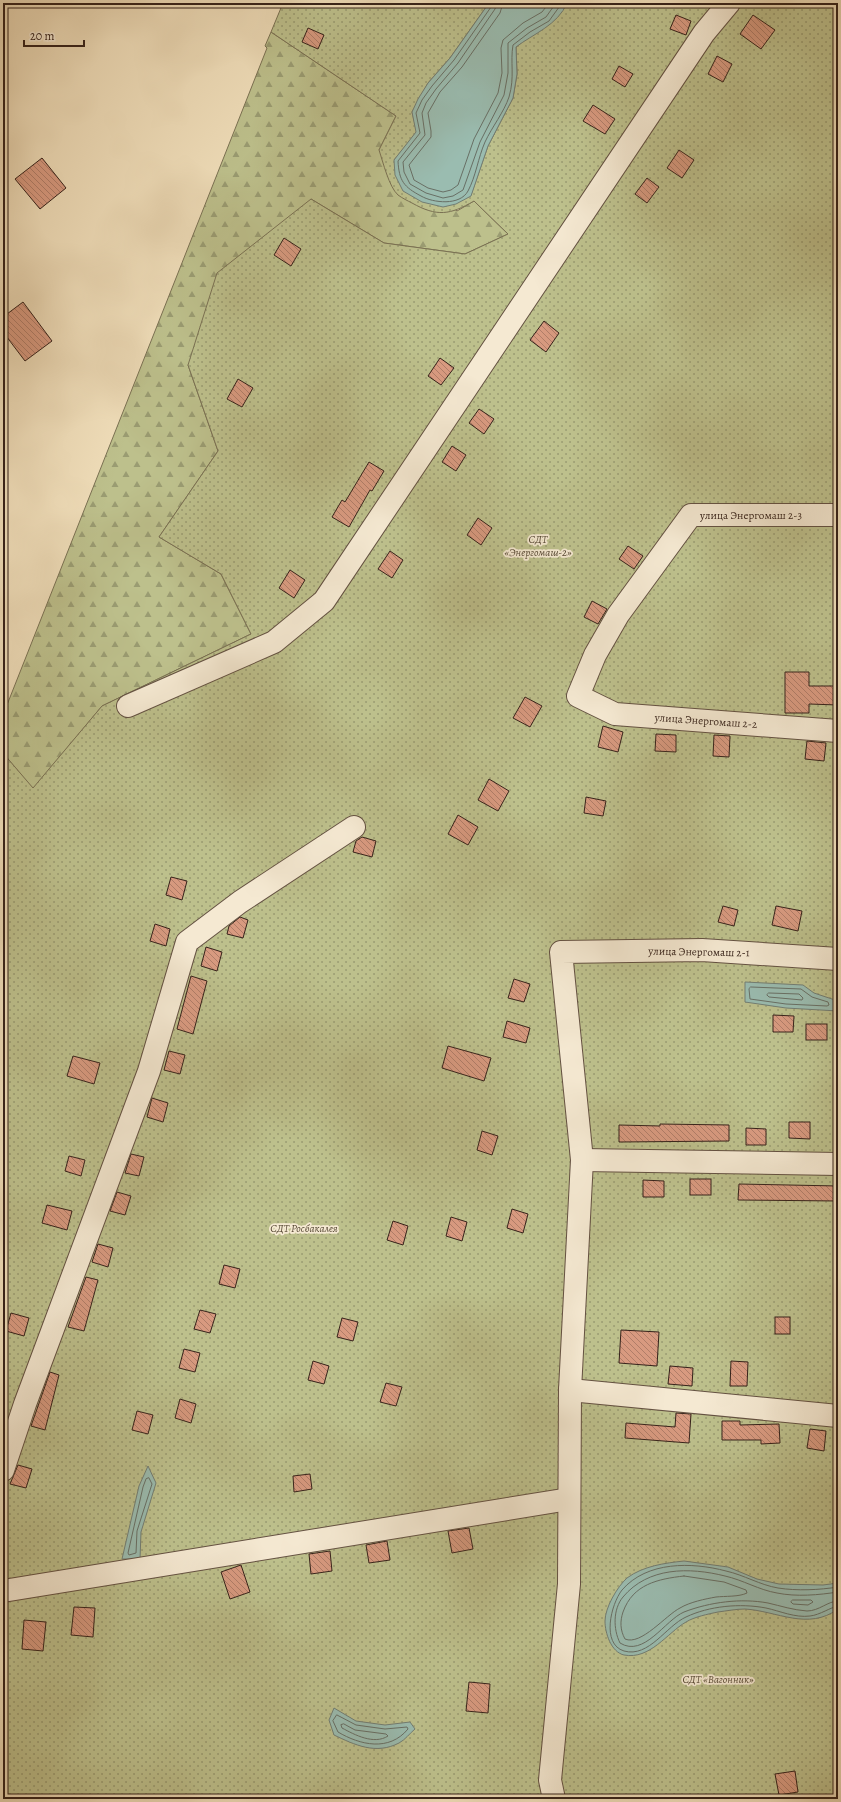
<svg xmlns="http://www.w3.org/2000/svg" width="841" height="1802" viewBox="0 0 841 1802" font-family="Alegreya,serif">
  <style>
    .forest { fill: url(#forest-firs); stroke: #7a7153 }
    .garden { fill: url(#garden-dots); stroke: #7a7153 }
    .water { fill: #9abcb0; stroke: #727e74 }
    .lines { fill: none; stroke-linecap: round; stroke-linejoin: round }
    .shore { stroke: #686f65; stroke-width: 1 }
    .building { fill: url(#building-back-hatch); stroke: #36221a }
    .minor-casing { stroke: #645142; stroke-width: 24 }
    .minor { stroke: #f5e9d2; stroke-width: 22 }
    .labels { text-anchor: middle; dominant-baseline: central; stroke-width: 3.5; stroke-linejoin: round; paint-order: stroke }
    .street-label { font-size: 11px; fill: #36221a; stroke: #f5e9d2 }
    .park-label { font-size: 11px; font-style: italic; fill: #584a36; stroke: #f5e9d2 }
  </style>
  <defs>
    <pattern id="forest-firs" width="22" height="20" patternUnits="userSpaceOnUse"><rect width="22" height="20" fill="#bdc08c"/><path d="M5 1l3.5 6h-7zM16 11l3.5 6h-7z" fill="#9a9c72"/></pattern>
    <pattern id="garden-dots" width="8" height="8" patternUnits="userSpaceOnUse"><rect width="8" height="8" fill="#bdc08c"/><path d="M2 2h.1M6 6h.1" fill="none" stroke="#9a9c72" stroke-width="1.8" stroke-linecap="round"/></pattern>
    <pattern id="building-back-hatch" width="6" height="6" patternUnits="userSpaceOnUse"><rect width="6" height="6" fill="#d89a80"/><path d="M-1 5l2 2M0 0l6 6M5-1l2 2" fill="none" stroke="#b07d68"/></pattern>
  </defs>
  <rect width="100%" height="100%" fill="#efddb9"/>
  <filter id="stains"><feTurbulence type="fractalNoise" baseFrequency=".005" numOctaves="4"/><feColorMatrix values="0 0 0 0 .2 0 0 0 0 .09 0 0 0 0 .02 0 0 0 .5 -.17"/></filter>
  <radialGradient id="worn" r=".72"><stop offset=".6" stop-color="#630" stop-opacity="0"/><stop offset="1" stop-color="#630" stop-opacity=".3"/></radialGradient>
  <path class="forest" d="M271,32l125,84 -17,34 78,61 17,-10 34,33 -43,20 -81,-11 -73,-44 -123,166 30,86 -59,86 62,37 30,60 -149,72 -69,83 -30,-36v-38l232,-586 32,-81 -2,-2z"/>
  <path class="garden" d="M283,3h206l-39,55 -22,25 -16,29 5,20 -23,28 77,35 17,-49 25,-48 4,-24 -1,-27 49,-41 2,-3h271v1796h-835v-1046l30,35 69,-82 149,-72 -30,-60 -62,-37 59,-86 -30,-86 29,-92 94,-74 73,44 81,11 43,-20 -34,-33c-24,14 -37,16 -62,2 -4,-2 -10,-5 -14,-8 -9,-8 -15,-33 -19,-45l17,-34 -125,-84z"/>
  <g class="water">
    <path d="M489,3h78c-9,22 -34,31 -51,44l1,27 -4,24 -25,48 -17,50 -15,8 -13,3 -21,-5 -19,-11 -8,-16 -1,-15 22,-28 -4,-20 6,-13 10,-16 22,-25z"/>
    <path d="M745,982l58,3 11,8 24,8v10l-52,-3 -41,-6z"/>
    <path d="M148,1466l8,17 -15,49 -1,27h-18l17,-73z"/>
    <path d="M684,1561l44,6 29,12 22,5 44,1 15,-2v26c-30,22 -61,2 -93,0 -9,0 -19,2 -27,3 -10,2 -24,5 -32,10 -19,11 -36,38 -62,33 -13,-3 -19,-22 -19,-34 0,-13 12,-34 22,-43 16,-12 38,-15 57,-17z"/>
    <path d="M334,1708l22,13 29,4 25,-3 5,7c-5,4 -10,11 -16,14 -23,12 -44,2 -65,-8l-5,-15z"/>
  </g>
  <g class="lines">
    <g class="shore">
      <path d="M492,3l-1,4 -37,53 -22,26 -10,14 -6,13 4,20 -22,28c1,20 6,26 23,35 12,7 39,10 47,-5 8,-15 10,-33 17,-49 7,-15 19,-30 24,-45 6,-20 1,-35 4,-52l17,-13 19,-11 13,-18"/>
      <path d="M497,3l-2,6 -37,54 -22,26 -10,14 -4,10 3,22 -22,27 1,10 6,12 16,9 17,5 10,-2 10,-6 17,-48 24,-47 4,-22v-30l19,-15 19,-11 10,-14"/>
      <path d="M503,3l-3,10 -38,54 -22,25 -12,21 3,18v6l-22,28 5,15 14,8 15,4 8,-2 7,-5 16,-46 24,-46 4,-20 -1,-25 2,-8 20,-17 19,-11 7,-9"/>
      <path d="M751,987l50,2 11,8 16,5 1,3 -2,1 -41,-2 -36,-5 -1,-10z"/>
      <path d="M769,993l30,1 4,4 -1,2 -33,-3 -2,-2z"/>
      <path d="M149,1478l3,6 -15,47 -1,22 -7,2 -1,-2 15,-66 3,-8z"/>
      <path d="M684,1576l40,6 22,8 1,3c-8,4 -22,3 -31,4 -11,2 -26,5 -36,11 -14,7 -39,38 -55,31 -5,-9 -5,-18 -2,-27 10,-28 35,-33 61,-36z"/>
      <path d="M838,1587c-19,3 -41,4 -60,1 -18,-3 -34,-13 -52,-17 -34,-9 -79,-10 -104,19 -11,14 -21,54 2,61 25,7 42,-25 62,-34 23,-11 54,-14 80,-9 14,3 29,10 44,8 10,-1 21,-9 28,-10"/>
      <path d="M838,1592c-19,3 -42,5 -61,1 -18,-3 -34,-13 -52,-17 -36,-9 -77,-9 -102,21 -10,12 -10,32 -3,46 24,15 45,-23 64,-31 26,-10 57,-14 84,-9 13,3 25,7 39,8 12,0 21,-10 31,-10"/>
      <path d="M793,1600h18l2,2 -5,3 -15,-1 -2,-2z"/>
      <path d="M337,1715l19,10 29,4 22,-2 1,2c-19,23 -48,16 -70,3l-5,-11z"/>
      <path d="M344,1724l11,6 31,4 2,2c-14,9 -33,-1 -46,-8l-1,-3z"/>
    </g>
  </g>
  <g class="building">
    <path d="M676,15l15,6 -5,14 -16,-6z"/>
    <path d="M753,15l22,15 -14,19 -21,-15z"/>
    <path d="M308,28l16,7 -6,14 -16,-7z"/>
    <path d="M717,56l15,8 -9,18 -15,-8z"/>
    <path d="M619,66l14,8 -8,13 -13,-8z"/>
    <path d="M593,105l22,14 -10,15 -22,-13z"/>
    <path d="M679,150l15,10 -12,18 -15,-10z"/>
    <path d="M42,158l24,30 -26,21 -25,-30z"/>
    <path d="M647,178l12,9 -12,16 -12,-9z"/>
    <path d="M284,238l17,11 -10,17 -17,-11z"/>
    <path d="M23,302l29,39 -27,20 -22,-29v-15z"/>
    <path d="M544,321l15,12 -13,19 -16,-12z"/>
    <path d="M440,358l14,10 -13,17 -13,-9z"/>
    <path d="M238,379l15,9 -11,19 -15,-8z"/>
    <path d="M479,409l15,10 -10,15 -15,-11z"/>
    <path d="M452,446l14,9 -10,16 -14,-9z"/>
    <path d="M369,462l15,9 -12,20 -2,-1 -21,37 -17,-10 10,-17 3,2z"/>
    <path d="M478,518l14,10 -11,17 -14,-10z"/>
    <path d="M628,546l15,10 -9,13 -15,-10z"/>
    <path d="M390,551l13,9 -11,18 -14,-9z"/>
    <path d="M290,570l15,10 -11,18 -15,-10z"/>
    <path d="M592,601l15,8 -9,15 -14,-7z"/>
    <path d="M785,672h24v14h29v19l-29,-1v9h-24z"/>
    <path d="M525,697l17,9 -12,21 -17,-9z"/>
    <path d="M603,726l20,6 -5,20 -20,-5z"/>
    <path d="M656,734l20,1v17l-21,-1z"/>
    <path d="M714,735l16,1 -1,21 -16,-1z"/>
    <path d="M807,741l19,2 -2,18 -19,-2z"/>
    <path d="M489,779l20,12 -11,20 -20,-11z"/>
    <path d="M586,797l20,4 -3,15 -19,-3z"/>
    <path d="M458,815l20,12 -10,18 -20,-11z"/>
    <path d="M362,837l14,4 -4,16 -19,-5 3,-11z"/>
    <path d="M171,877l16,4 -5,19 -16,-5z"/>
    <path d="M723,906l15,4 -4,16 -16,-4z"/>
    <path d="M776,906l26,5 -4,20 -26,-6z"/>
    <path d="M240,917l8,3 -5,18 -16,-4 2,-8z"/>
    <path d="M155,924l15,5 -4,17 -16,-5z"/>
    <path d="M206,947l16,5 -5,19 -16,-5z"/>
    <path d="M191,976l16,5 -14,53 -16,-5z"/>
    <path d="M514,979l16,5 -6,18 -16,-4z"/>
    <path d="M773,1015l21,1 -1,16h-20z"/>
    <path d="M507,1021l23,7 -4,15 -23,-6z"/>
    <rect x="806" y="1024" width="21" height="16"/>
    <path d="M448,1046l43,12 -7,23 -42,-13z"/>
    <path d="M169,1051l16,4 -5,19 -16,-4z"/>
    <path d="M73,1056l27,7 -6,21 -27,-8z"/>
    <path d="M152,1098l16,5 -5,19 -16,-5z"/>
    <path d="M789,1122h21v17l-21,-1z"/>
    <path d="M660,1124l69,1v16l-110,1v-17l41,1z"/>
    <path d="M746,1128l20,1v16h-20z"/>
    <path d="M482,1131l16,5 -6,19 -15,-5z"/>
    <path d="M131,1154l13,3 -5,19 -14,-3z"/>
    <path d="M69,1156l16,4 -4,16 -16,-5z"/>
    <rect x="690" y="1179" width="21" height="16"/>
    <path d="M643,1180l21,1v16h-21z"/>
    <path d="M739,1184l99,2v15l-100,-1z"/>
    <path d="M117,1192l14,4 -6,19 -15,-4z"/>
    <path d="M47,1205l25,6 -5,19 -25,-7z"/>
    <path d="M512,1209l16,5 -5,19 -16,-5z"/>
    <path d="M451,1217l16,5 -5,19 -16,-5z"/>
    <path d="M393,1221l15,5 -5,19 -16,-5z"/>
    <path d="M98,1244l15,4 -5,19 -16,-5z"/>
    <path d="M224,1265l16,4 -5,19 -16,-4z"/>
    <path d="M86,1277l12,3 -14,51 -16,-4z"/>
    <path d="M200,1310l16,4 -6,19 -16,-4z"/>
    <path d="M11,1313l18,5 -5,18 -18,-5z"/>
    <rect x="775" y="1317" width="15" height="17"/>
    <path d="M342,1318l16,4 -5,19 -16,-4z"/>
    <path d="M621,1330l38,2 -2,34 -38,-3z"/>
    <path d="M184,1349l16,4 -5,19 -16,-4z"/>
    <path d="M313,1361l16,5 -5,18 -16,-4z"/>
    <path d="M731,1361l17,1 -1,24h-17z"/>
    <path d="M670,1366l23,2 -1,18 -24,-2z"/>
    <path d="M50,1372l9,3 -14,55 -14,-4z"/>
    <path d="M386,1383l16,4 -6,19 -16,-4z"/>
    <path d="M180,1399l16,5 -5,19 -16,-5z"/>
    <path d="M137,1411l16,4 -5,19 -16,-4z"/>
    <path d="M676,1413l15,1 -2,29 -64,-5 1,-15 49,4z"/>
    <path d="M722,1421h18v4l39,-1 1,19 -19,1v-4h-39z"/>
    <path d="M810,1429l16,2 -2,20 -17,-3z"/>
    <path d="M18,1465l14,4 -6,19 -16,-4z"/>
    <path d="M310,1474l2,15 -18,3 -1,-16z"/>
    <path d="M469,1528l4,21 -21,4 -4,-22z"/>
    <path d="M387,1541l3,19 -21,3 -3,-18z"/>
    <path d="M330,1551l2,20 -21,3 -2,-20z"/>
    <path d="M241,1565l9,27 -20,7 -9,-27z"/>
    <path d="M74,1607l21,1 -2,29 -22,-2z"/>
    <path d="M24,1620l22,2 -3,29 -21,-2z"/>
    <path d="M469,1682l21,2 -2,29 -22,-2z"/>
    <path d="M795,1771l3,21 -19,3 -4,-21z"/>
  </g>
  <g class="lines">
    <g class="minor-casing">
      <g id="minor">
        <path d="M838,515h-147l-73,100 -23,40 -17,41 37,18 223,17"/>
        <path d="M128,706l146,-64 50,-41 380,-568 25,-30"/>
        <path d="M582,1160l256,4"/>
        <path d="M570,1390l268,26"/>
        <path d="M3,1470l22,-66 124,-333 38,-129 53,-40 114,-75"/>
        <path d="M3,1591l566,-92"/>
        <path d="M554,1799l-4,-19 19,-196 1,-194 12,-230 -21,-208 141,-2 136,9"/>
      </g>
    </g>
    <use href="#minor" class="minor"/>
  </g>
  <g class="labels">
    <g class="street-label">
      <text x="751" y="515">улица Энергомаш 2-3</text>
      <text transform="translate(706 721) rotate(4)">улица Энергомаш 2-2</text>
      <text transform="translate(699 952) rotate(1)">улица Энергомаш 2-1</text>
    </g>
    <g class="park-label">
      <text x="538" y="539">СДТ<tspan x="538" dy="13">«Энергомаш-2»</tspan></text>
      <text x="304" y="1228">СДТ Росбакалея</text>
      <text x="718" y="1679">СДТ «Вагонник»</text>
    </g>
  </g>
  <rect width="841" height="1802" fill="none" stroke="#efddb9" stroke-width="16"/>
  <rect x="4" y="4" width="833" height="1794" fill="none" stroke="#36221a" stroke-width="2"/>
  <rect x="8" y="8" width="825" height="1786" fill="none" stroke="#36221a"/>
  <path d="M24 40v6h60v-6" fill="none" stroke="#36221a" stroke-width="2"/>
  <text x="30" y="40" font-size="12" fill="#36221a" stroke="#f5e9d2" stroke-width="3" paint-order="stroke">20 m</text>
  <rect width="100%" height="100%" filter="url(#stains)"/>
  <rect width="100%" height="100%" fill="url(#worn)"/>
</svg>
